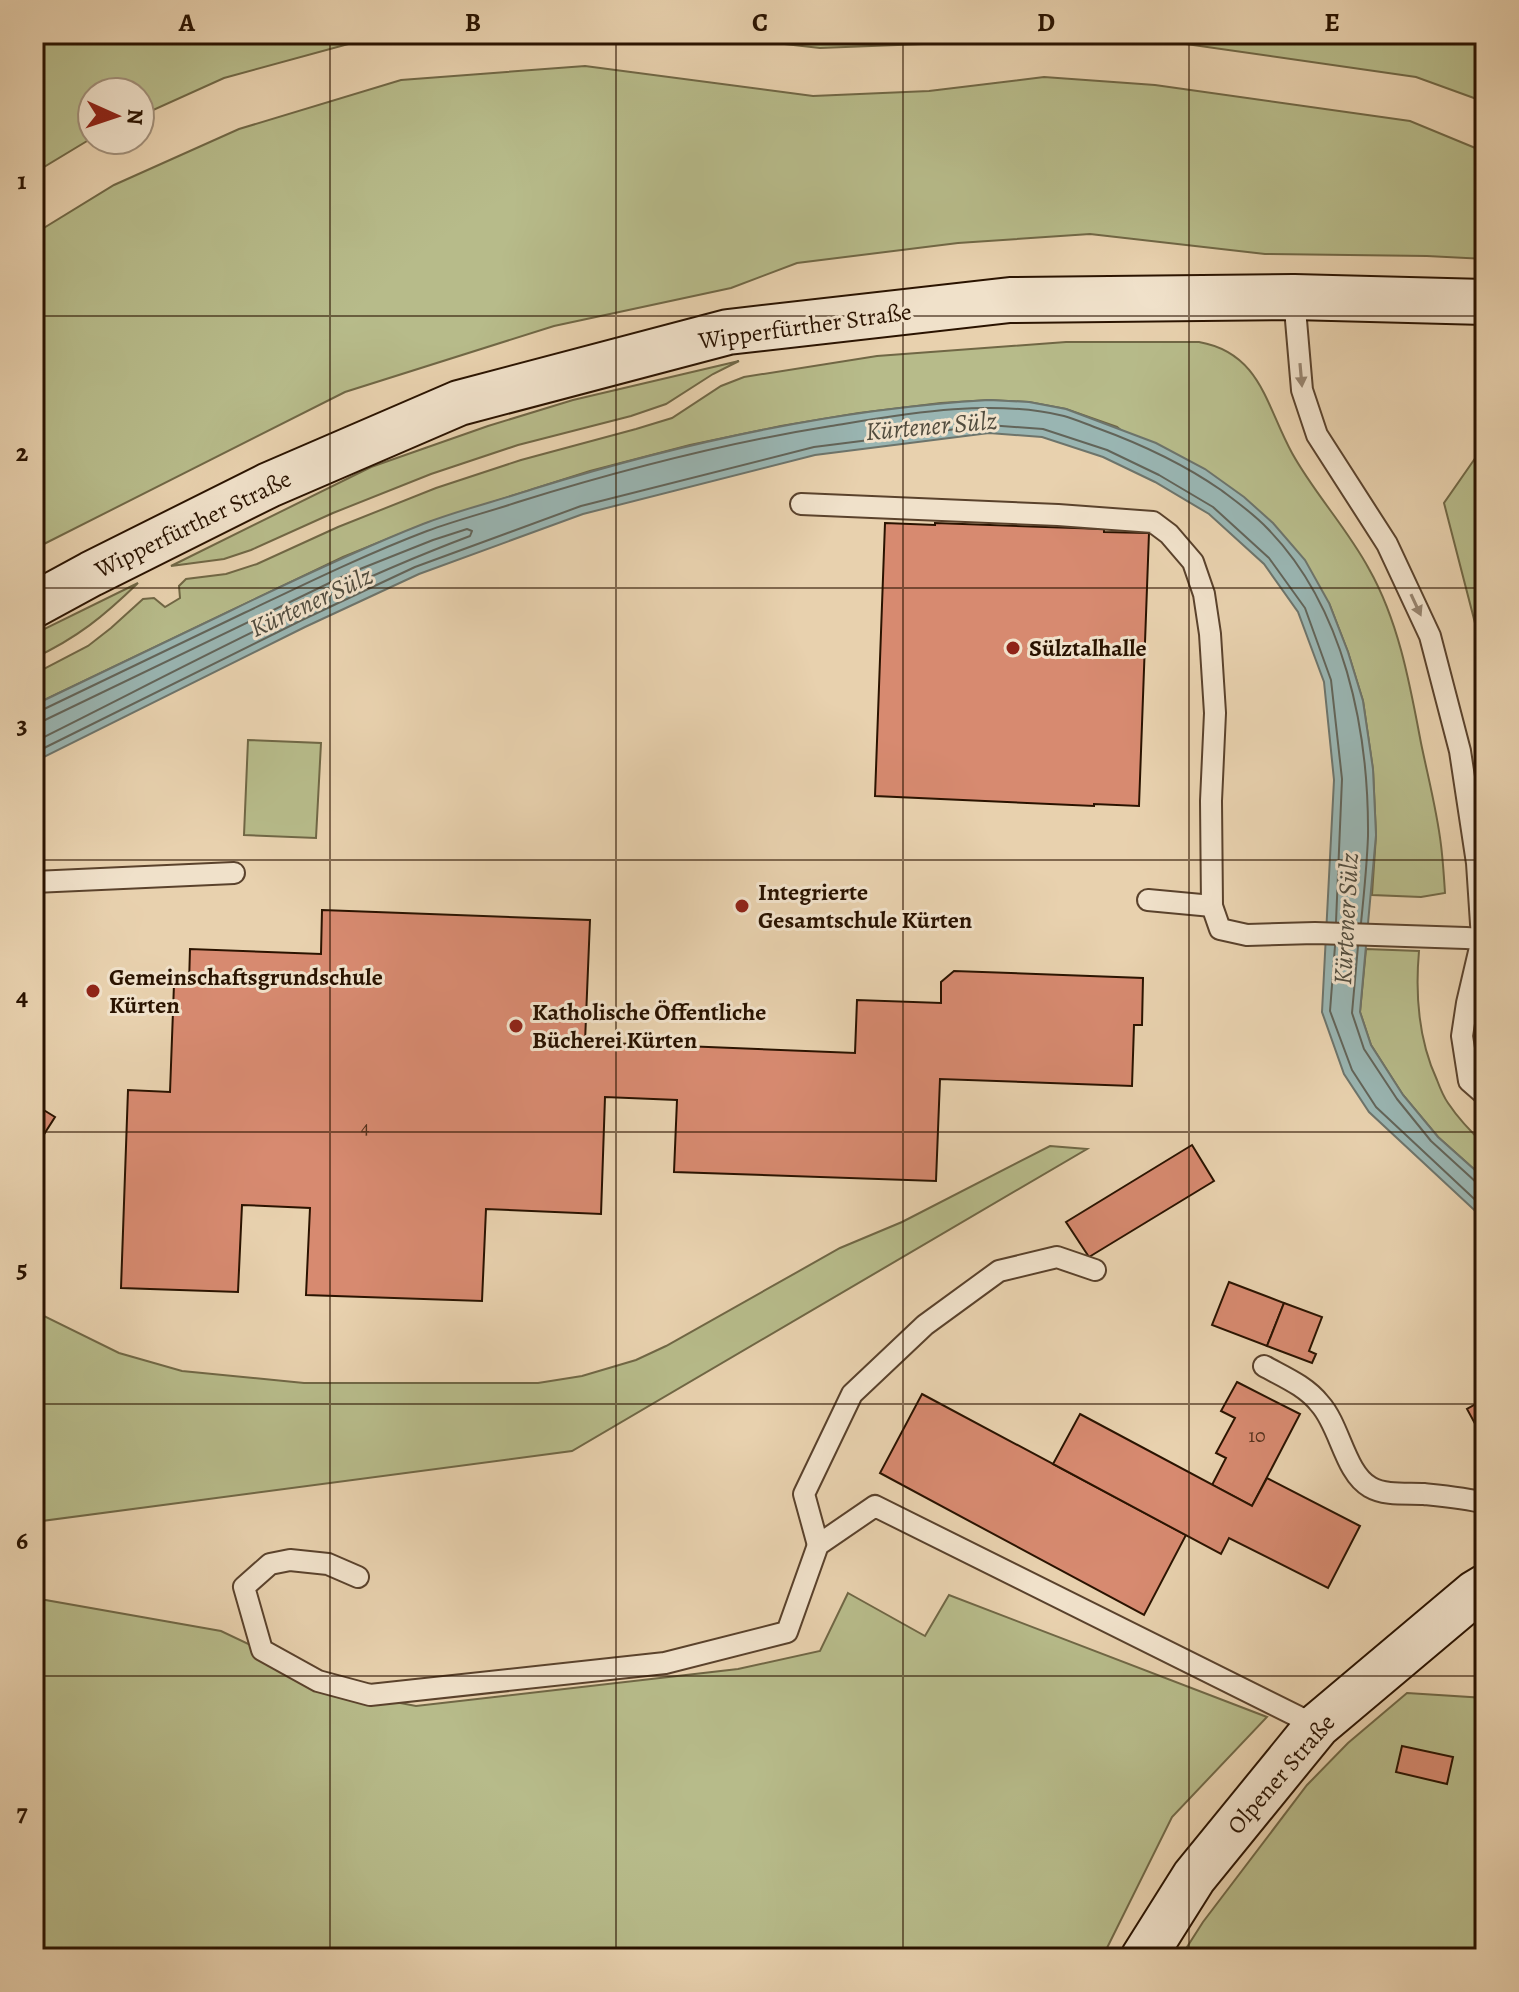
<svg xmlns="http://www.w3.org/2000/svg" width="1519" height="1992" viewBox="0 0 1519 1992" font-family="Alegreya,serif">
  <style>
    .green { fill: #b7bb8a; stroke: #706745; stroke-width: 2 }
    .water { fill: #99b5b2; stroke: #6d746b; stroke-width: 2 }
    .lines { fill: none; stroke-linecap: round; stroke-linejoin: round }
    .shore { stroke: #626459; stroke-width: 2 }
    .building { fill: #d78a70; stroke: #2a1300; stroke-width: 2 }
    .lane-casing { stroke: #5a422c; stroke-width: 24 }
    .secondary-casing { stroke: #2a1300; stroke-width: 48 }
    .lane { stroke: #f0e1ca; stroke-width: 20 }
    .secondary { stroke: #f0e1ca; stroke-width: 44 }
    .oneway { fill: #97846f }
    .grid { fill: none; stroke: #2a1300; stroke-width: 2; stroke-opacity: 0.55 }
    .poi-dot { fill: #8f2418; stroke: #f0e1ca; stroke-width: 3 }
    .labels { text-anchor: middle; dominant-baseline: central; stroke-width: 6; stroke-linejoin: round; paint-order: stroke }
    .number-label { font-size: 20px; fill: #55311c }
    .street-label { font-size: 24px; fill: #2a1300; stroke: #f0e1ca }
    .poi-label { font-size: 24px; font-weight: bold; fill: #2a1300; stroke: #f0e1ca; text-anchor: start }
    .water-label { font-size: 26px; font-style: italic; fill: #514c3e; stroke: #f0e1ca }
    .neatline { fill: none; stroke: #2a1300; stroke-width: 3 }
    .grid-label { font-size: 26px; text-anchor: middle; font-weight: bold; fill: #2a1300 }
  </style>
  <rect width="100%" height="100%" fill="#e8d1ae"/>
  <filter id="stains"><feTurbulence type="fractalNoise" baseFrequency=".0025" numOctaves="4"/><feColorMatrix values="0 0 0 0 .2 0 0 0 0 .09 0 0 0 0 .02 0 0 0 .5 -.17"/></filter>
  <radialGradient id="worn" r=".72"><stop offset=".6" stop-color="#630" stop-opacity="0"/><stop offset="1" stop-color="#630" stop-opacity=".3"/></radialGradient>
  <g class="green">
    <path d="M34,34h351l-161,44 -84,38v-24h-48v46l-58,35z"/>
    <path d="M697,34h308l-82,10 -103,4z"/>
    <path d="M1088,34h397v68l-69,-25 -258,-37z"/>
    <path d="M585,66l228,30 116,-5 115,-14 111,8 255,36 75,31v107l-58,-3 -162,-2 -175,-20 -132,9 -161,20 -66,25 -177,38 -209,66 -311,157v-315l80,-49 125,-56 162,-49z"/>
    <path d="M1066,342h133c62,11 67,64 93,111 22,40 55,75 77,116 30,53 41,116 52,174 7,34 16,68 20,102 2,16 3,32 4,48l-24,4 -49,-2 4,-60 -3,-65 -10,-69 -15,-49 -19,-49 -212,-176 -51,-18 -37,-7 -40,-2 -48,3 -82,10 -78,13 -91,19 -100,26 -163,52 -84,34 -309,148v-31l54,-28 23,-18 32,-29 11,-1 11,9 15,-9 -1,-12 7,-7 40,-5 31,-10 81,-37 98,-39 85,-28 115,-31 36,-11 49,-32 23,-9 133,-21z"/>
    <path d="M739,361l-26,13 -47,30 -35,12 -113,29 -87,29 -98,39 -82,37 -27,9 -53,7 200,-99 117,-41 85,-26z"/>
    <path d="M1485,396v309l-9,-42 -1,-40 -31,-120 32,-46 1,-60z"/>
    <path d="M138,583c-34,33 -61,55 -104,75v-24z"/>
    <path d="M248,740l73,3 -5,95 -72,-3z"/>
    <path d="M1366,949l53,2c-4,45 -1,88 18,129 3,8 6,16 11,23 10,15 23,29 37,42v34l-47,-42 -35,-42 -32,-50 -11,-33z"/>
    <path d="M1050,1146l37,3 -515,302 -538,71v-211l85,42 63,18 122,12h234l44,-7 54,-16 30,-14 174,-98 62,-26z"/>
    <path d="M848,1593l77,43 24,-41 318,122 -95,100 -70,141h-1068v-360l187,33 132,63 63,12 322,-37 82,-18z"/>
    <path d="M1407,1693l78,5v260h-305l23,-36 104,-137 41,-42z"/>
  </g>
  <path class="water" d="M989,400l40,2 37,7 90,34 49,26 39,28 29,26 32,37 24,43 19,49 15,49 10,68 3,66 -16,177 11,33 32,50 35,42 47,42v41l-116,-108 -25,-38 -22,-62 12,-232 -10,-98 -26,-70 -34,-48 -55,-50 -54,-32 -52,-25 -61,-20 -53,-4 -174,22 -232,59 -164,60 -114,53 -271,135v-57c65,-31 131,-63 196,-94 64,-31 127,-61 193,-87 36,-14 74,-23 110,-35 148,-46 301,-80 456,-89z"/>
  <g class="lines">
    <g class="shore">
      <path d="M34,712l6,-1c68,-33 136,-65 204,-98 61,-29 120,-58 183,-82 30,-11 61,-19 91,-29 103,-32 206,-59 313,-76 73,-12 160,-28 233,-10 11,3 22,8 33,12 44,16 85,35 124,62 16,12 33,24 47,39 76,78 101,200 100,307 -1,29 -4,58 -7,87"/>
      <path d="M34,722l11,-2 305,-147 83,-33 34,-11 5,2 -2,5c-149,56 -293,135 -436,206"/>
      <path d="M34,753l268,-133 113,-53 166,-61 233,-59 174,-22 55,4 64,21 52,25 54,32 56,51 36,50 26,72 11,99 -6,143"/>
      <path d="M1335,946l-5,65 22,59 24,37 109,102"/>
      <path d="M1358,946l-6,67 12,36 33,50 34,42 46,42 8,2"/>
    </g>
  </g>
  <g class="building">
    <path d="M885,523l50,2v-2l169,6v3l45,1 -10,273 -45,-2v2l-219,-10z"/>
    <path d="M322,910l268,10 -5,122 270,11 2,-53 84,3v-21l13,-11 189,7 -1,47h-8l-2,61 -192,-7 -4,102 -262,-9 3,-72 -72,-3 -4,117 -115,-5 -4,92 -176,-6 4,-87 -68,-3 -4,87 -117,-4 7,-198 42,2 4,-108h15l1,-35 131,5z"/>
    <path d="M34,1104l21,13 -21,33z"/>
    <path d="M1192,1145l22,36 -125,76 -23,-35z"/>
    <path d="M1229,1282l55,21 -17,43 -55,-21z"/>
    <path d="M1284,1303l38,14 -13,34 7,3 -4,9 -45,-17z"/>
    <path d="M1237,1382l63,32 -48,92 -40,-21 14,-27 -10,-5 19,-35 -14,-7z"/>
    <path d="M922,1394l264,141 -42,80 -264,-142z"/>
    <path d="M1485,1399v43l-18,-33z"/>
    <path d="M1080,1414l172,92 15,-28 93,48 -32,62 -99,-50 -8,16 -168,-90z"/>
    <path d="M1402,1746l51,11 -6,27 -51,-12z"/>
  </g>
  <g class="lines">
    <g class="lane-casing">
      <g id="lane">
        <path d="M1294,297l8,93 15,45 70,109 43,92 30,115 17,112 5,76 -15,64 -5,33 7,45 16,14"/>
        <path d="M801,504l257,11 95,7 16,12 24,28 11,32 6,40 5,79 -4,88 1,105 8,23 27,6 68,-2 151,5 16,1 3,2"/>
        <path d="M34,882l200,-9"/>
        <path d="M1148,900l64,6"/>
        <path d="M1264,1366c20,11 42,20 56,38 20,22 25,69 50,83 15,9 38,6 54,7 20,2 42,4 61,9"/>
        <path d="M818,1545l-14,-51 48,-100 73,-69 74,-54 58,-14 38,13"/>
        <path d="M358,1577l-30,-13 -38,-4 -20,4 -26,23 18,63 56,31 52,14 295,-32 122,-31 31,-87 57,-39 442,220"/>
      </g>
    </g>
    <g class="secondary-casing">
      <g id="secondary">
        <path d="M34,605l57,-31 178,-89 190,-82 269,-71 282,-32 284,-3 191,5"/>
        <path d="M1143,1958l51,-81 123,-151 158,-133 10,-6"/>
      </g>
    </g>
    <use href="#lane" class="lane"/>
    <use href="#secondary" class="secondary"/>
  </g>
  <defs><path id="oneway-solid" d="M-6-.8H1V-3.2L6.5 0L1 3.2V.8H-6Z" transform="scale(2)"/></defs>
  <g class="oneway">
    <use href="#oneway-solid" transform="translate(1301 375) rotate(85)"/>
    <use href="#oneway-solid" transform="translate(1416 605) rotate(65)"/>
  </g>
  <path class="grid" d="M330,34v1924M616,34v1924M903,34v1924M1189,34v1924M34,316h1451M34,588h1451M34,860h1451M34,1132h1451M34,1404h1451M34,1676h1451"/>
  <g class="poi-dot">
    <circle cx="1013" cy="648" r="8"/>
    <circle cx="742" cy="906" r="8"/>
    <circle cx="93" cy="991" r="8"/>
    <circle cx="516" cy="1026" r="8"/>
  </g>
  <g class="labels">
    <g class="number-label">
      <text x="365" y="1127">4</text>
      <text x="1257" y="1435">10</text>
    </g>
    <g class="street-label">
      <text transform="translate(805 326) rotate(-8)">Wipperfürther Straße</text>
      <text transform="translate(193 524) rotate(-26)">Wipperfürther Straße</text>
      <text transform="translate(1281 1774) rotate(-49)">Olpener Straße</text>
    </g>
    <g class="poi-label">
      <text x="1029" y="648">Sülztalhalle</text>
      <text x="758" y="892">Integrierte<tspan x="758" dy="28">Gesamtschule Kürten</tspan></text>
      <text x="109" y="977">Gemeinschaftsgrundschule<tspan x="109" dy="28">Kürten</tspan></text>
      <text x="532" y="1012">Katholische Öffentliche<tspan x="532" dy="28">Bücherei Kürten</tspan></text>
    </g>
    <g class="water-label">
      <text transform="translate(931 426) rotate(-5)">Kürtener Sülz</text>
      <text transform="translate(311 602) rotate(-25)">Kürtener Sülz</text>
      <text transform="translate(1346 919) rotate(-87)">Kürtener Sülz</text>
    </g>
  </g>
  <rect width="1519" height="1992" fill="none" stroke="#e8d1ae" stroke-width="88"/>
  <g transform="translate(116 116) rotate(93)"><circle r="38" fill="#f0e1ca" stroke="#a18f79" stroke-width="2"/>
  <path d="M0-6L14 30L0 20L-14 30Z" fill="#8f2418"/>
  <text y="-12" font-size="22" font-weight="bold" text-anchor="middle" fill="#2a1300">N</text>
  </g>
  <rect x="44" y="44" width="1431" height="1904" class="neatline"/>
  <g class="grid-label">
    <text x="187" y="31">A</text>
    <text x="473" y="31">B</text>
    <text x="760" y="31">C</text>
    <text x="1046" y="31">D</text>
    <text x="1332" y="31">E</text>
    <text x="22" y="189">1</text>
    <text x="22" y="461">2</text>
    <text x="22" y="733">3</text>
    <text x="22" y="1005">4</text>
    <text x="22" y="1277">5</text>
    <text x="22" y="1549">6</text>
    <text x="22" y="1821">7</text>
  </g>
  <rect width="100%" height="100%" filter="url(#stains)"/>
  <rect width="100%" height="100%" fill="url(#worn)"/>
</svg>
